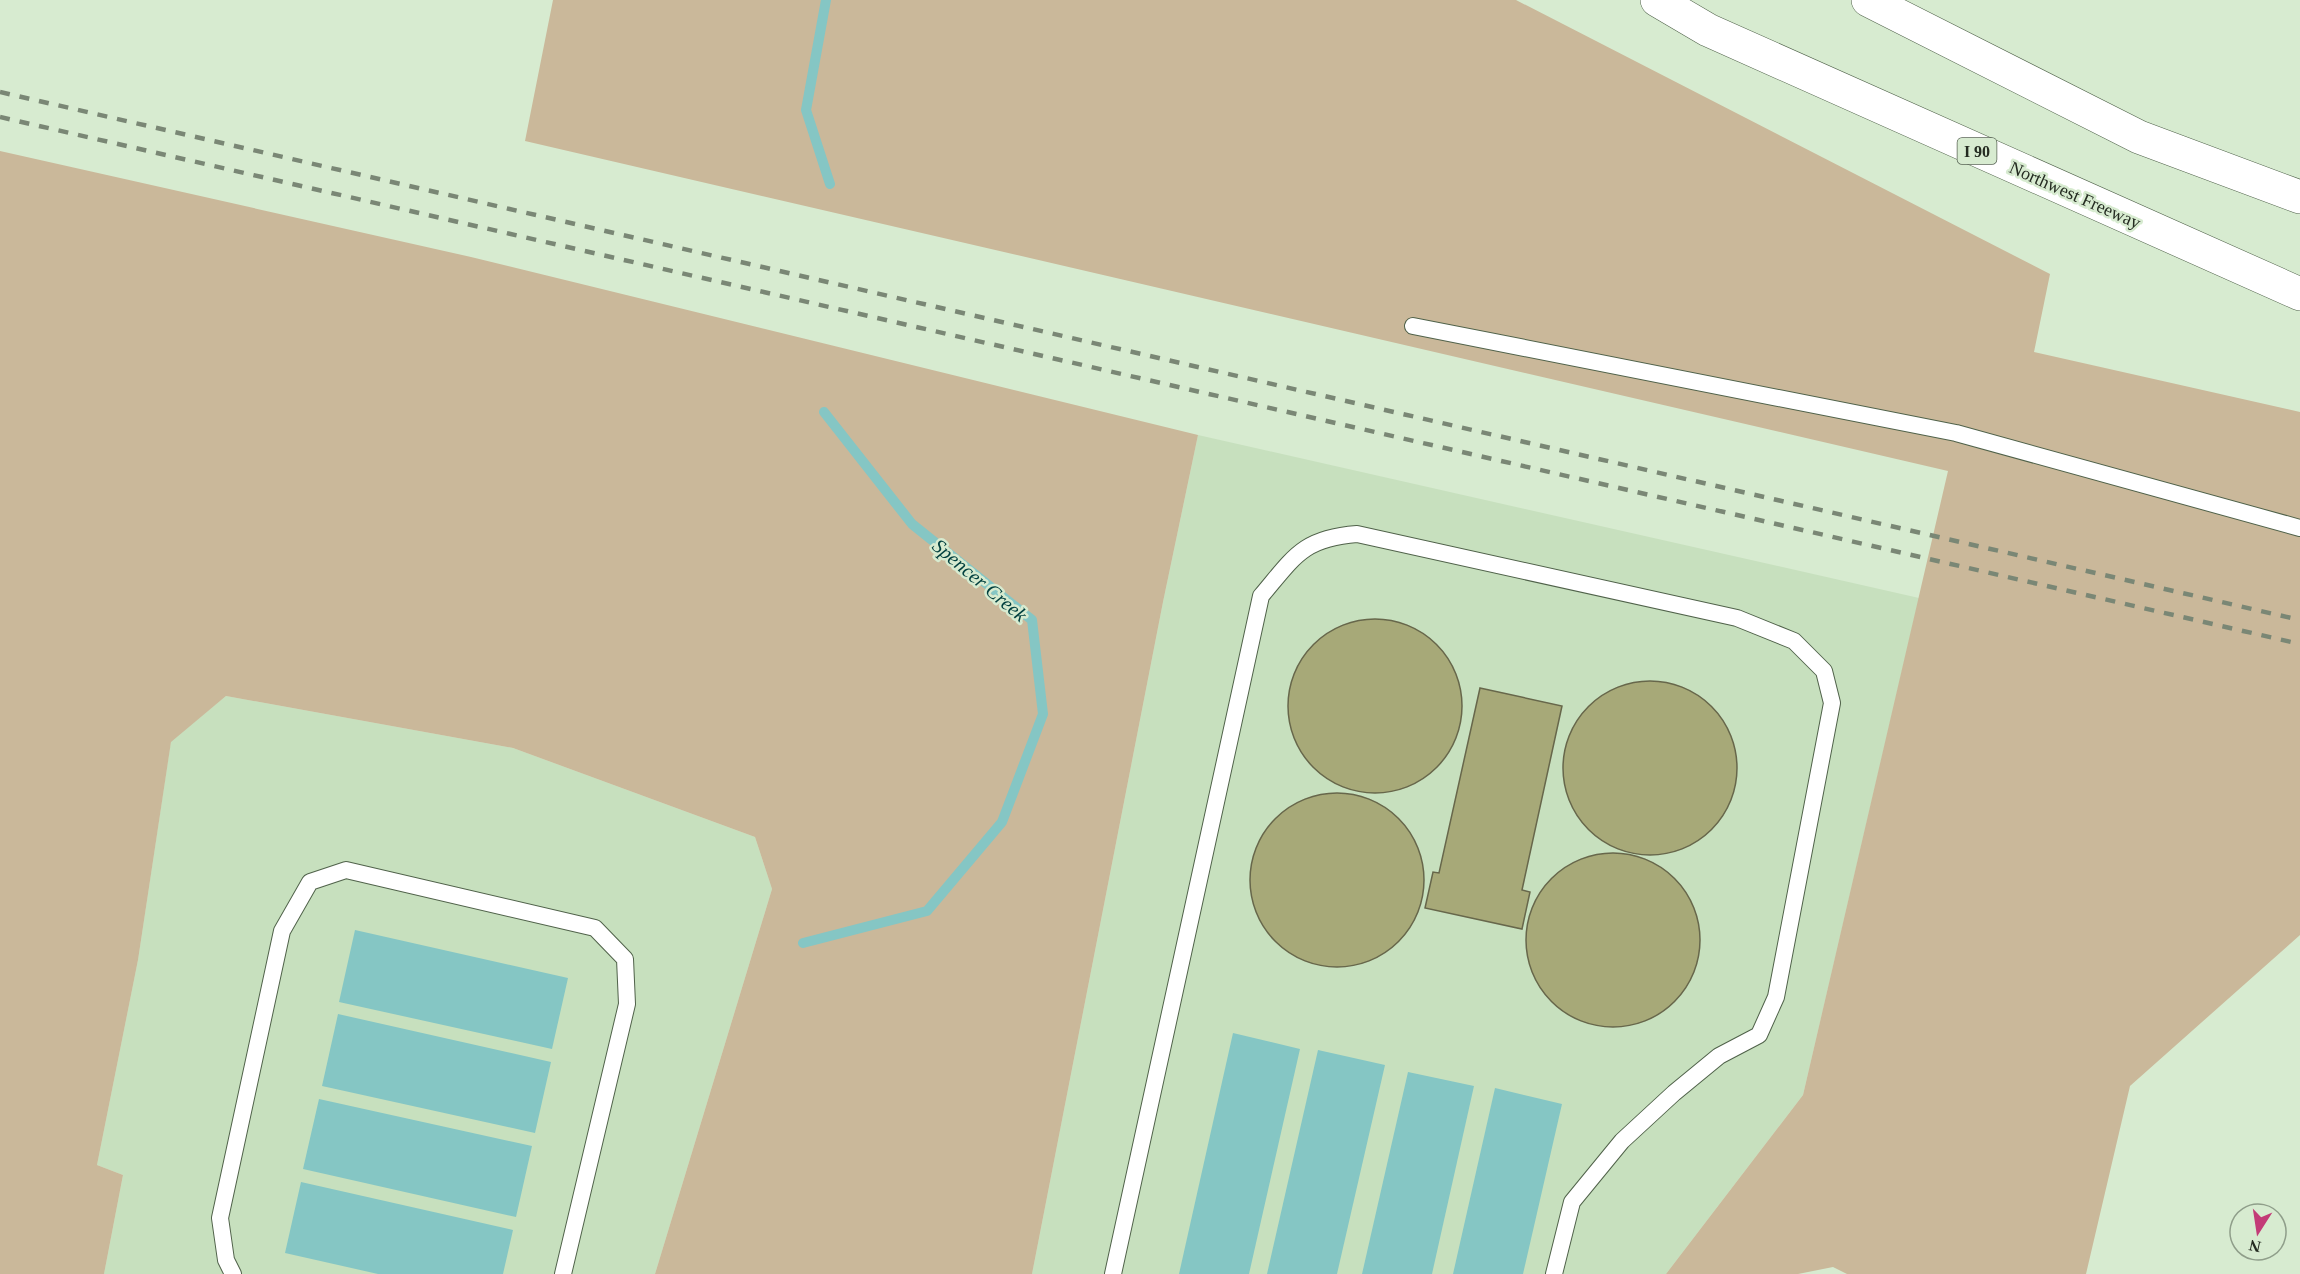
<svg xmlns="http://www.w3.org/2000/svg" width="2300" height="1274" viewBox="0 0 2300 1274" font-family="Georgia,serif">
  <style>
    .built { fill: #c7e0be }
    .green { fill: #cab89a }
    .water { fill: #85c6c4 }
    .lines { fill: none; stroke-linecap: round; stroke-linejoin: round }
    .stream { stroke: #85c6c4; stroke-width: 10 }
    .building { fill: #a7a978; stroke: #67674b; stroke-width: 1.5 }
    .service-casing { stroke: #50624a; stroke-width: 18 }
    .motorway-casing { stroke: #50624a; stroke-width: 34 }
    .service { stroke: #fff; stroke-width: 16 }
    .motorway { stroke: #fff; stroke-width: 33 }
    .rail { stroke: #7a8775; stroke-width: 4.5; stroke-dasharray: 10 10; stroke-linecap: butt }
    .labels { text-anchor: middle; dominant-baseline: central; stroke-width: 5; stroke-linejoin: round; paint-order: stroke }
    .shield { fill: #d7ebd0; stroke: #5a6556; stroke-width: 1.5 }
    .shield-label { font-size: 16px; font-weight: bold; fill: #242b21 }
    .street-label { font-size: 18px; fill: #242b21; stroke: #d7ebd0 }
    .water-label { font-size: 20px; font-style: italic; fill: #003f3e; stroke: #d7ebd0 }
  </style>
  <rect width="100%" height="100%" fill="#d7ebd0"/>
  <g class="built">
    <path d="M1198,435l721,163 -116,497 -137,179h-634l131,-672z"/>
    <path d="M226,696l287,52 242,89 17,52 -117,385h-551l19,-99 -26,-10 41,-205 33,-219z"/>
  </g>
  <g class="green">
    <path d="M553,0h963l534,274 -16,78 266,60v523l-170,151 -44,188h-239l-14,-7 -35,7h-132l137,-179 145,-624 -1423,-330z"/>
    <path d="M0,151l471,106 727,178 -35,167 -131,672h-377l117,-385 -17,-52 -242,-89 -287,-52 -55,46 -33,218 -41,205 26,10 -19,99h-104z"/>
  </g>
  <g class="water">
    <path d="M355,930l213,48 -16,71 -213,-47z"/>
    <path d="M338,1014l213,48 -16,71 -213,-47z"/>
    <path d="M1233,1033l67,16 -51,225h-70z"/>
    <path d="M1318,1050l67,15 -48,209h-70z"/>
    <path d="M1408,1072l66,14 -42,188h-70z"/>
    <path d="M1495,1088l67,16 -39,170h-70z"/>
    <path d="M319,1099l213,47 -16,71 -213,-48z"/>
    <path d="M301,1182l212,48 -10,44h-125l-93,-21z"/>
  </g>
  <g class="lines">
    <g class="stream">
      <path d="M826,0l-20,110 24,74"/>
      <path d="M803,943l124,-32 75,-89 41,-108 -11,-94 -120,-96 -88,-112"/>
    </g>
  </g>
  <g class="building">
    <circle cx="1375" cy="706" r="87"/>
    <circle cx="1650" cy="768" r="87"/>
    <path d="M1480,688l82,18 -40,184 8,2 -8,37 -97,-21 8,-36 6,1z"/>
    <circle cx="1337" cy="880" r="87"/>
    <circle cx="1613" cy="940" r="87"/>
  </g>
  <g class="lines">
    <g class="service-casing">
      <g id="service">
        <path d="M1413,326l543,107 344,95"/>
        <path d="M233,1274l-7,-14 -6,-42 62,-287 28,-49 36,-12 249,58 30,31 2,45 -64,270"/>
        <path d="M1113,1274l148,-678c33,-39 42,-58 96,-62l380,84 57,23 30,30 8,32 -56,294 -17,38 -40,21 -45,37 -52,48 -50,61 -18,72"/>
      </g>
    </g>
    <g class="motorway-casing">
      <g id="motorway">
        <path d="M1657,0l51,30 592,264"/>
        <path d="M1868,0l271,137 161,60"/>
      </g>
    </g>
    <use href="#service" class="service"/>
    <use href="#motorway" class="motorway"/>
    <g class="rail">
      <path d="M0,92l2300,528"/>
      <path d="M0,117l2300,527"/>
    </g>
  </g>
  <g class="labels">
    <rect class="shield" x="1957.5" y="138" width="39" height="26" rx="4.5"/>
    <g class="shield-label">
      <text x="1977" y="151">I 90</text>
    </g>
    <g class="street-label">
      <text transform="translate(2075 195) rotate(24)">Northwest Freeway</text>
    </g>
    <g class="water-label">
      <text transform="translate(980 580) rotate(40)">Spencer Creek</text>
    </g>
  </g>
  <g transform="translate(2258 1232) rotate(192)"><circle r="28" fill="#d7ebd0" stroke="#8f9e8a" stroke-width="1.5"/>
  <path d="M0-4.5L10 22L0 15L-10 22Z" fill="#c33b77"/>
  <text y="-9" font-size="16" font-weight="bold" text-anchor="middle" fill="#242b21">N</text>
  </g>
</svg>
